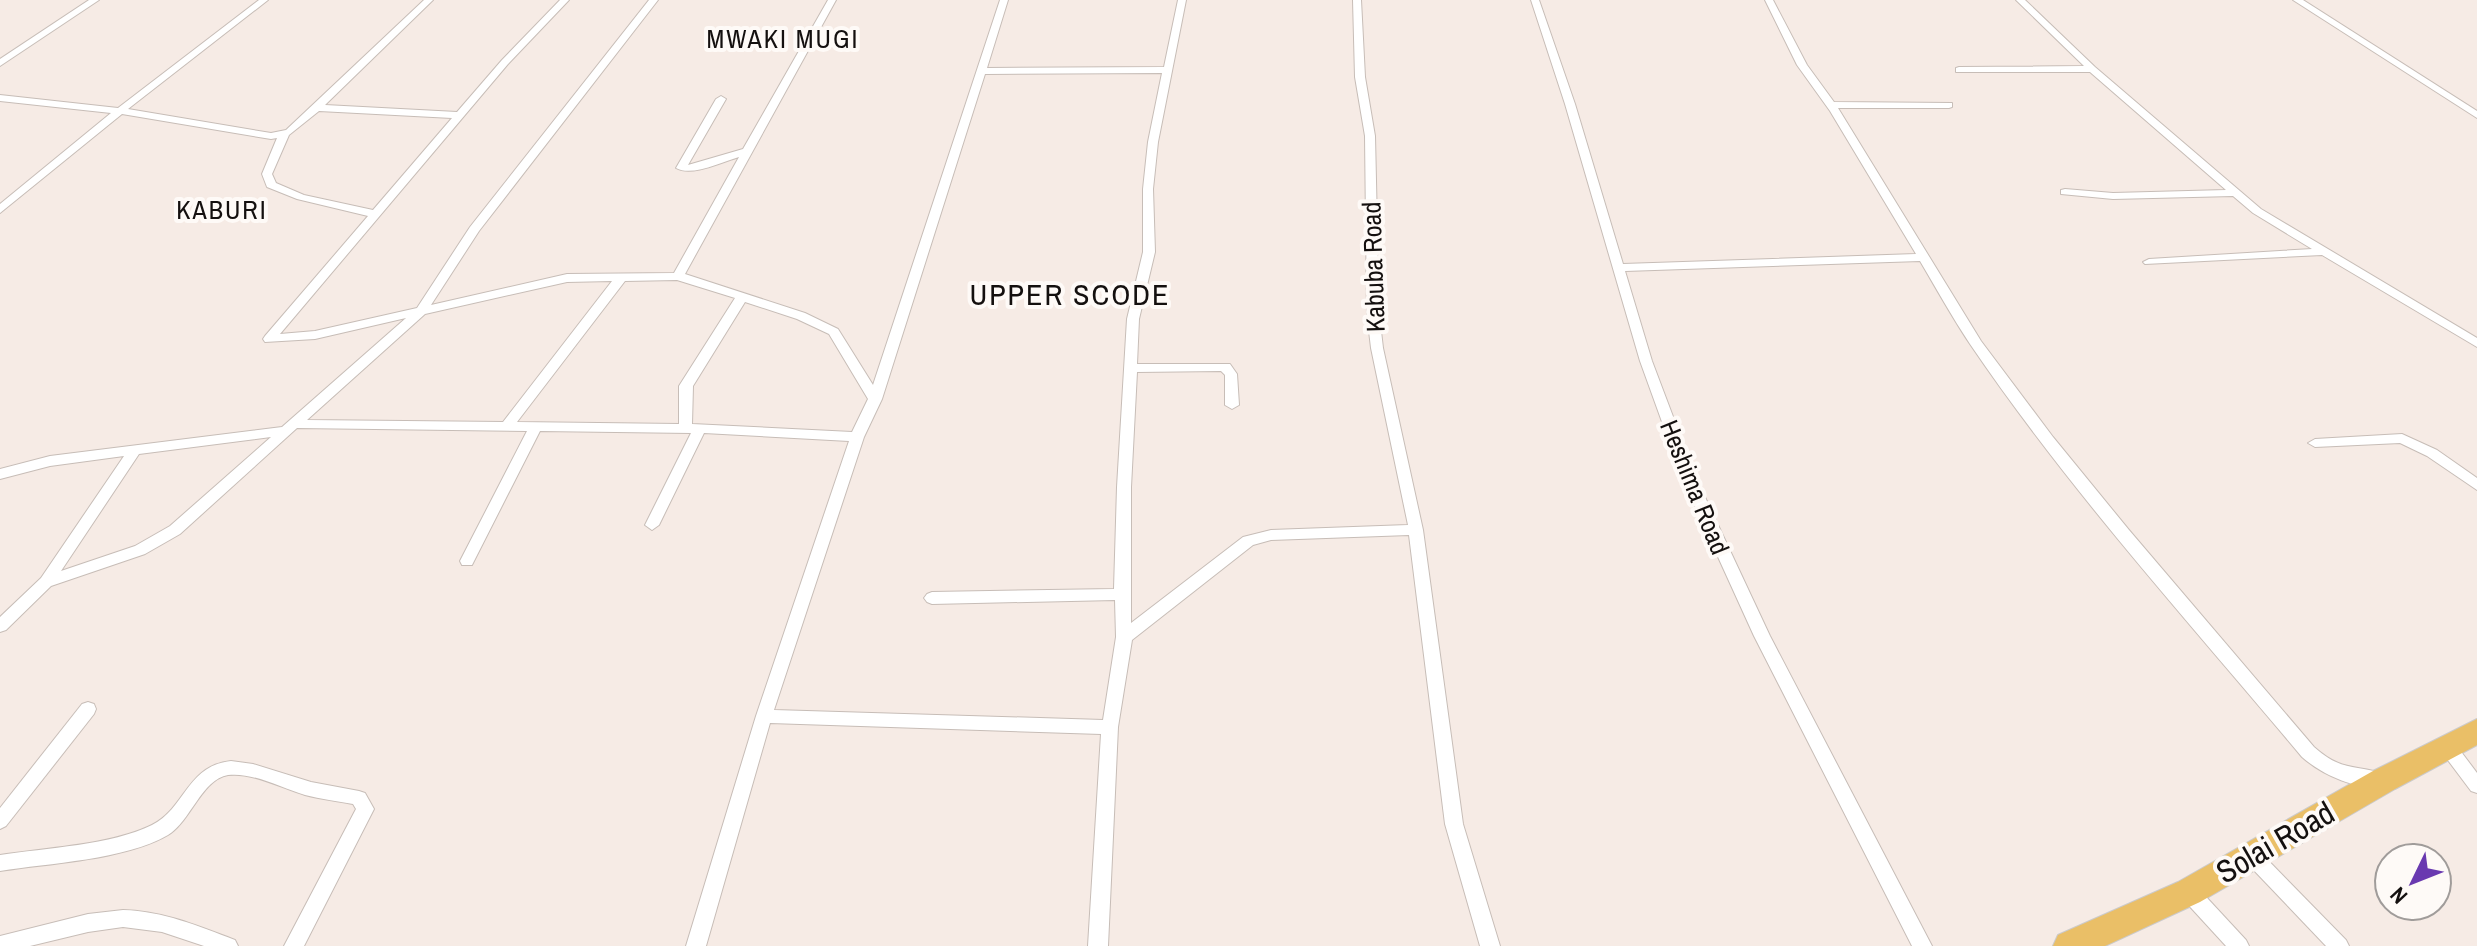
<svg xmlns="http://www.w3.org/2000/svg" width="2477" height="946" viewBox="0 0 2477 946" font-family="'Archivo Narrow',sans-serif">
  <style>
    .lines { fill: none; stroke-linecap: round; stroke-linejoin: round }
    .minor-casing { stroke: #c7bdb7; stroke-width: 2 }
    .trunk-casing { stroke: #cbcaca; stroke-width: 2 }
    .minor { fill: #fff; fill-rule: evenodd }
    .trunk { fill: #eabf67; fill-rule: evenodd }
    .labels { text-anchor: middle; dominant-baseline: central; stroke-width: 8; stroke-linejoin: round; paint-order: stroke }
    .far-quarter-label { font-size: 26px; letter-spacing: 2px; fill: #14100f; stroke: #fefaf7 }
    .street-label { font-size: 26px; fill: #14100f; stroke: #fefaf7 }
    .quarter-label { font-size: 30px; letter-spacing: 2px; fill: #14100f; stroke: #fefaf7 }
    .near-street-label { font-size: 32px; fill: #14100f; stroke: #fefaf7 }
  </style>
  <rect width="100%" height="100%" fill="#f6ebe5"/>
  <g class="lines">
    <g class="minor-casing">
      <g id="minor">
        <path d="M89,0h10l-99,66v-7z"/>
        <path d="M259,0h9l-140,109 143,24 15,-3 138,-130h9l-108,105 132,7 45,-52 58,-60h9l-61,64 -228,270 35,-3 102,-23 53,-81 179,-227h9l-179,231 -48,74 136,-31 107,-1 65,-116c-17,5 -47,20 -63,11l40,-69 5,-3 5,3 -38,66 55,-16 85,-149h8l-151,274 120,39 33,16 35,56 127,-385h8l-21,68 177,-1 14,-67h8l-28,142 -5,47 2,63 -16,67 -2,45h93l7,10 2,31 -7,4 -7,-4v-30l-4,-4 -84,1 -6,115v136l112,-86 28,-7 137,-5 -37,-177 -4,-34 -2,-178 -10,-59 -2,-77h8l4,77 10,59 4,178 4,34 40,182 40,294 37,122h-20l-35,-122 -36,-289 -138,5 -18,5 -121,95 -14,87 -10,219h-20l13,-212 -331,-11 -64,223h-20l70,-230 93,-275 -145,-8 -45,92 -7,5 -7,-5 46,-92 -151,-2 -66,130 -2,4h-10l-2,-4 67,-130 -230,-3 -117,106 -35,20 -94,32 -45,44 -6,2v-15l41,-39 83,-122 -74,10 -50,13v-10l50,-13 232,-29 124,-109 -91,21 -50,3 -2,-3 2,-3 103,-120 -71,-17 -30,-12 -5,-13 15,-36 -6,1 -149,-25 -122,99v-9l111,-91 -111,-12v-6l118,13zM1162,73l-14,69 -5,47v63l-16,67 -10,168 -3,102 -182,3 -5,2 -3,4 3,4 5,2 183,-4 1,37 -13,83 -329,-10 90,-273 18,-38 103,-325zM319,111l133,7 -79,92 -69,-15 -28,-12 -4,-9 17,-39zM677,280l58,18 -56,88v38l-162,-2 108,-141zM612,281l-109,141 -196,-2 118,-106 142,-32zM745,302l52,17 32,15 39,65 -16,33 -160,-8 1,-38zM271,437l-101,89 -35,20 -74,25 78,-117z"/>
        <path d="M1531,0h8l36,104 48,160 293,-10 -86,-143 -33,-46 -32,-65h8l34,65 27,37 118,1v4l-3,1h-111l143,233 72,96 76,93 185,217c28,25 40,17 71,27l3,5 -3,5c-25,9 -64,-10 -83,-27 -113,-135 -233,-267 -332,-413 -18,-27 -34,-56 -50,-83l-295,10 27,90 45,119 73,156 162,310h-20l-158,-310 -71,-156 -43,-119 -75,-257z"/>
        <path d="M2016,0h9l70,67 166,142 216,129v9l-155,-92 -177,9 -2,-2 6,-3 163,-10 -59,-36 -20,-17 -120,3 -52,-5v-4l4,-1 48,4 113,-3 -136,-118h-134v-4l3,-1 125,-1z"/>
        <path d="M2293,0h10l174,111v7z"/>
        <path d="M2402,434l35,16 40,28v12l-50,-34 -27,-13 -85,4 -7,-4 7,-4z"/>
        <path d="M88,702l6,2 2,5 -2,5 -88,112 -6,3v-21l82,-104z"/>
        <path d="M2447,739l6,2 24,32v20l-6,-2 -30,-40 -3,-5 3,-5z"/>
        <path d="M231,761l22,3 58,18 48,9 6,2 9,16 -70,137h-20l72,-137 -3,-5c-16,-3 -32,-5 -48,-9 -24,-7 -52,-23 -77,-20 -26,4 -38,47 -60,60 -43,25 -119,28 -168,36v-16c45,-7 112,-10 152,-30 34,-17 34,-59 79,-64z"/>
        <path d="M2251,847l6,2 89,91 3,6h-23l-81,-85 -3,-6 3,-6z"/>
        <path d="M2189,884l7,2 50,54 3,6h-23l-44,-48 -2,-6 2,-6z"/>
        <path d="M123,910c40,1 75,16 112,30l3,6h-34l-42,-14 -39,-5 -35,5 -58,14h-30v-10l88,-22z"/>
      </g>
    </g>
    <g class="trunk-casing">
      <path id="trunk" d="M2477,719v26l-82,44 -195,113 -95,44h-52l5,-11 120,-53 195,-111z"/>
    </g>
    <use href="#minor" class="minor"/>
    <use href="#trunk" class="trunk"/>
  </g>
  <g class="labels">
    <g class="far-quarter-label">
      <text x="783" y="38">MWAKI MUGI</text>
      <text x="222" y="209">KABURI</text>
    </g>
    <g class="street-label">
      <text transform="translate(1373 267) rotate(-92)">Kabuba Road</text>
      <text transform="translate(1695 487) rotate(68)">Heshima Road</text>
    </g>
    <g class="quarter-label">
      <text x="1070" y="294">UPPER SCODE</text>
    </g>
    <g class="near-street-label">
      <text transform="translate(2275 842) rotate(-30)">Solai Road</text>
    </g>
  </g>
  <g transform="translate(2413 882) rotate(227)"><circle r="38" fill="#fefaf7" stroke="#a09c9a" stroke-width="2"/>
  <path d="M0-6L14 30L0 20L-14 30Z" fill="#6939b0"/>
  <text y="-12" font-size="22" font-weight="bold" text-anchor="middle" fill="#14100f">N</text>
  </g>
</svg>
